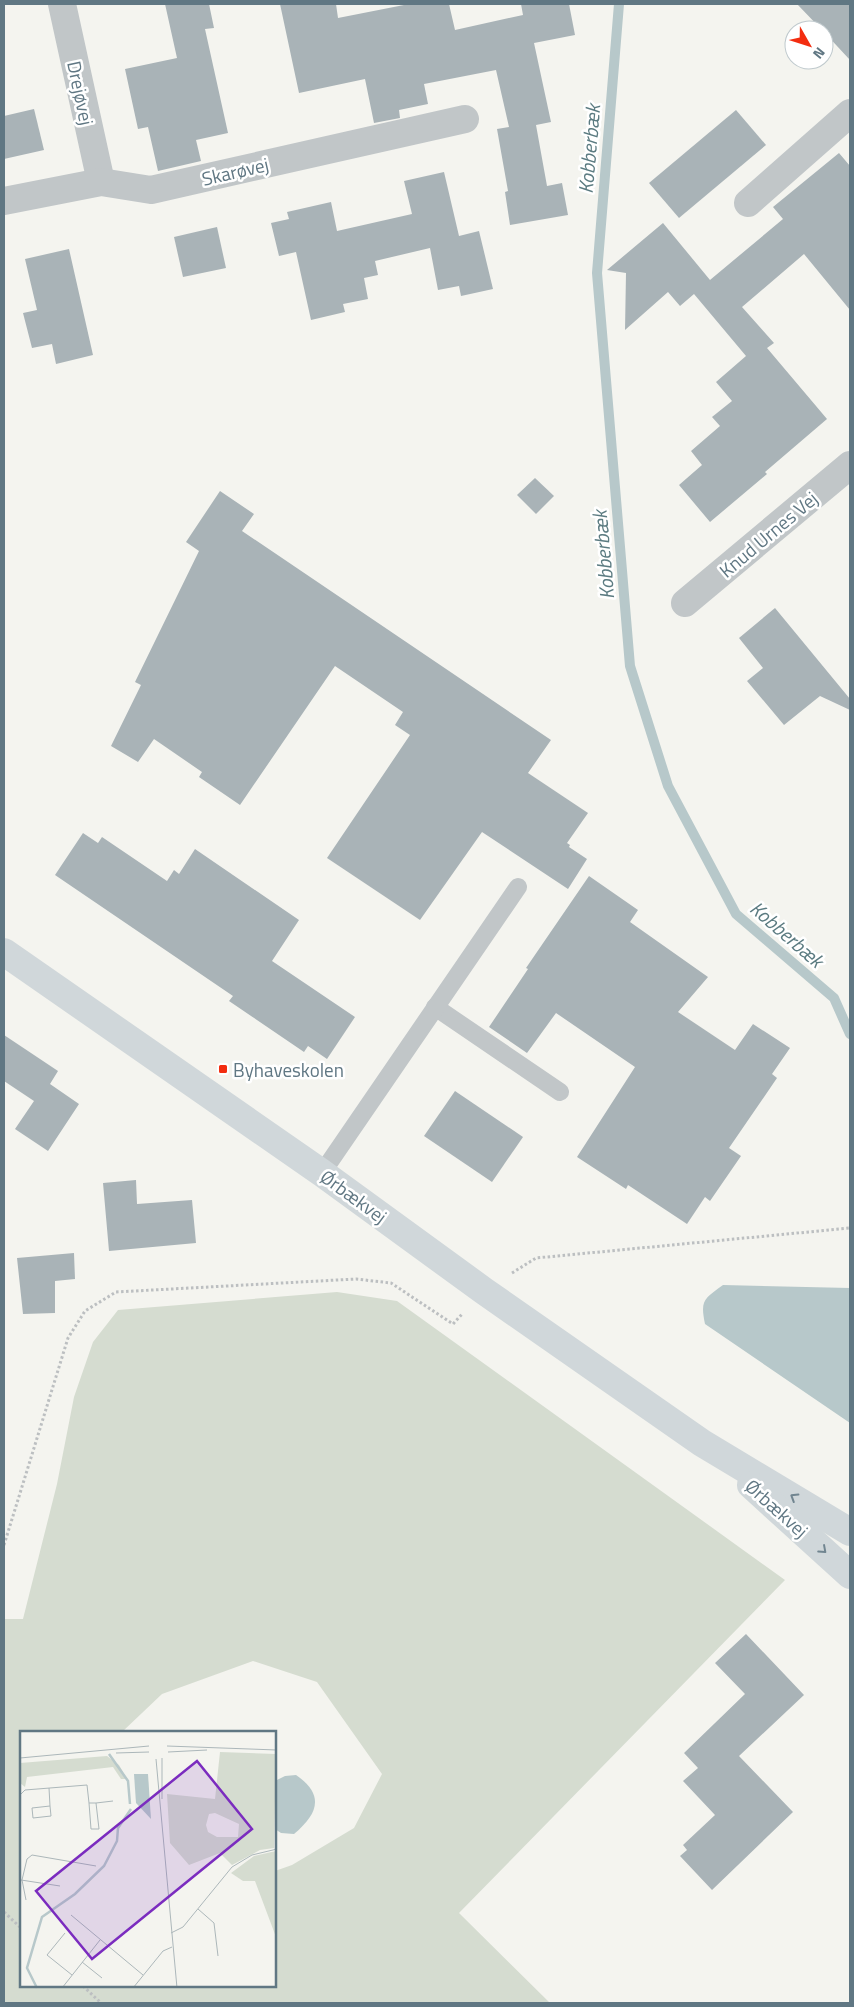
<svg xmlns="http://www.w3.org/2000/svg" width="854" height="2007" viewBox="0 0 854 2007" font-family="'Titillium Web',sans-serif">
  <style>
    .green { fill: #d5dcd0; fill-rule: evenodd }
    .water { fill: #b7c8ca }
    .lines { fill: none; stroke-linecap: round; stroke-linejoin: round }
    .stream { stroke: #b7c8ca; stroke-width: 10 }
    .building { fill: #a9b3b7 }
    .path { stroke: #bcbfc1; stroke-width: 3; stroke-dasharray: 2.5 2.5; stroke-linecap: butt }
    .lane { stroke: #c1c6c8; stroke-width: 18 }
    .street { stroke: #c1c6c8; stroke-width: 28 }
    .secondary { stroke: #d0d7da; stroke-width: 28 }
    .oneway { stroke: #718590 }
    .poi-dot { fill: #f32d10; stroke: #fff; stroke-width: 2 }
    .labels { text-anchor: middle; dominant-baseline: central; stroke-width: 5; stroke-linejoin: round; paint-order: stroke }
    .street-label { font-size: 19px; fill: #607783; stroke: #fff }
    .poi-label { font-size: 19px; fill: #607783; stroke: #fff; text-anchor: start }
    .water-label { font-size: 20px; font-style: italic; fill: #5b7b81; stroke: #fff }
    .inset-river { fill: none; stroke: #b7c8ca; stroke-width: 2.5 }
    .inset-road { fill: none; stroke: #acb7ba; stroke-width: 1 }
    .view { fill: #7b2cbf; fill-opacity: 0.15; stroke: #7b2cbf; stroke-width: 2.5 }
    .inset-edge { fill: none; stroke: #607783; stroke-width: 2.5 }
  </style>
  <rect width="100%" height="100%" fill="#f4f4ef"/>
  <path class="green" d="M337,1292l60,9 388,279 -326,333 91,90h-546v-384h19l34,-135 17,-87 19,-55 25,-32zM253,1661l64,21 65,92 -28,54 -62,37 -17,6v115h-254v-254h101l40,-38z"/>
  <g class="water">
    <path d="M723,1285l127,3v135l-145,-99c-5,-24 -1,-25 18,-39z"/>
    <path d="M296,1775c29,20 22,39 -2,59l-13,-1 -6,-4v-48l10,-5z"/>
  </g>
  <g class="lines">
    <path class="stream" d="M619,4l-22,269 33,393 38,120 68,128 98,84 16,36"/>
  </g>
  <g class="building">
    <path d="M165,4h44l5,24 -9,1 23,104 -32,7 5,21 -43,10 -10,-44 -10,2 -13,-60 52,-11z"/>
    <path d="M280,4h56l2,14 71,-14h40l6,26 68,-15 -2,-11h48l6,31 -41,8 17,79 -15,3 11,61 15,-3 6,32 -58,10 -5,-33 3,-1 -11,-62 12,-2 -13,-57 -72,14 4,20 -29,6 1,8 -26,5 -9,-44 -66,14z"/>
    <path d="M797,4h53v56l-26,-28v-2h-2z"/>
    <path d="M34,109l10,41 -40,9v-43z"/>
    <path d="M736,110l30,35 -87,73 -30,-35z"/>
    <path d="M839,153l11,13v144l-46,-56 -62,53 32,36 -7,5 60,71 -62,53 2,2 -57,48 -31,-37 23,-20 -11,-14 29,-25 -8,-9 20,-16 -16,-19 30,-26 -52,-62 -14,12 -12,-14 -43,38 1,-57 -19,-3 56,-47 47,57 73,-61 -10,-12z"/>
    <path d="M444,172l15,64 20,-5 14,58 -32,7 -2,-10 -21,4 -8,-42 -55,13 3,14 -14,3 4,21 -25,5 2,8 -34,8 -15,-68 -17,4 -8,-33 18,-4 -2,-7 44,-10 6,29 75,-17 -8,-33z"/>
    <path d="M217,227l9,41 -43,9 -9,-40z"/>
    <path d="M69,249l24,106 -37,9 -4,-20 -20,4 -9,-35 14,-3 -12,-51z"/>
    <path d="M535,478l19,18 -18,18 -19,-19z"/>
    <path d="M220,491l34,23 -12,17 309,209 -23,33 60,40 -21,30 3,2 -1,2 18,12 -19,30 -86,-57 -62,88 -93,-62 83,-123 -15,-10 8,-13 -68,-46 -95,139 -41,-28 3,-5 -48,-33 -16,23 -27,-16 30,-61 -6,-3 64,-131 -13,-9z"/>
    <path d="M775,608l75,91v11l-30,-14 -36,29 -37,-44 16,-13 -24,-30z"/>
    <path d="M83,833l15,10 4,-6 65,44 7,-11 5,4 16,-25 104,71 -27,41 83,56 -28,42 -19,-13 -4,6 -75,-51 4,-5 -178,-121z"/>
    <path d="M589,876l49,34 -8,12 78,55 -30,35 57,38 18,-26 37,24 -18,26 5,4 -48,70 12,8 -31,45 -5,-4 -18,27 -59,-39 -2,4 -49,-32 58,-90 -79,-54 -29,40 -38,-26 39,-58 -2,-1z"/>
    <path d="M4,1035l54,36 -8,13 29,20 -31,47 -33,-22 19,-28 -30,-20z"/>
    <path d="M455,1091l68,46 -31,45 -68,-46z"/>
    <path d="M136,1180l1,24 55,-4 4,43 -87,8 -6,-68z"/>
    <path d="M74,1253l1,26 -20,2v32l-32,1 -6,-56z"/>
    <path d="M746,1634l58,61 -65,61 54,56 -81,78 -32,-34 7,-6 -4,-5 32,-30 -32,-34 15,-13 -14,-15 61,-59 -30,-31z"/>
  </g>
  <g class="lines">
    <g class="path">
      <path d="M512,1273l24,-15 314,-30"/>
      <path d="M4,1545l64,-207 17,-27 31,-19 240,-13 35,4 62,41 10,-11"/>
      <path d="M4,1912l17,16"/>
      <path d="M83,1986l18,17"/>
    </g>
    <g class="lane">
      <path d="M435,1007l125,85"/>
      <path d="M322,1173l196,-286"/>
    </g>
    <g class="street">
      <path d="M62,4l39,178"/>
      <path d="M4,201l97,-19 50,8 314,-71"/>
      <path d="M748,203l102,-90"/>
      <path d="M685,603l165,-138"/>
    </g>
    <g class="secondary">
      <path d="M4,952l318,221 162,118 218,152 148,89"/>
      <path d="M751,1485l99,90"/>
    </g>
  </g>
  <defs><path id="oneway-chevron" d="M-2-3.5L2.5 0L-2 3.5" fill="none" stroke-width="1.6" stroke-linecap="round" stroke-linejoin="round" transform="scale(1.25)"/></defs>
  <g class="oneway">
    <use href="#oneway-chevron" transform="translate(794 1497) rotate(-148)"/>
    <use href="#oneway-chevron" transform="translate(823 1550) rotate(42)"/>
  </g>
  <rect class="poi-dot" x="218" y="1064" width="10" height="10" rx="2.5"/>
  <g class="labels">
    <g class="street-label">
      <text transform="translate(81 93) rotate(78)">Drejøvej</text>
      <text transform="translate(235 171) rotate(-13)">Skarøvej</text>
      <text transform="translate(768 534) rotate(-40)">Knud Urnes Vej</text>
      <text transform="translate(354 1196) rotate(36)">Ørbækvej</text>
      <text transform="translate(777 1508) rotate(42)">Ørbækvej</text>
    </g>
    <g class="poi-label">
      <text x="233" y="1069">Byhaveskolen</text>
    </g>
    <g class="water-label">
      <text transform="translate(589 149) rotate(-85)">Kobberbæk</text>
      <text transform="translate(603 555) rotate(-95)">Kobberbæk</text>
      <text transform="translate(787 934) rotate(41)">Kobberbæk</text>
    </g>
  </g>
  <g transform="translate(20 1731)">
    <rect width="256" height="256" fill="#f4f4ef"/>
    <path d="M200,21l56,2 -2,94 -14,2 -28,15 -12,-12 -31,12 -19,-22 -3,-49 48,5zM195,82l24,11 -1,13h-21l-9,-5 -2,-7 3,-11zM87,25l12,9 8,14h-6l-8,-12 -86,10 -2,10 -5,-4v-20zM256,120v86l-21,-56h-12l-12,-8 23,-17z" fill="#d5dcd0" fill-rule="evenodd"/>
    <path d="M114,43h14l3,45 -15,-16z" fill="#b7c8ca"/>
    <path class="inset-river" d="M89,23l19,27 2,23M17,257l-10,-20 15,-51 33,-23 29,-28 13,-25 1,-13 13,-19"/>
    <path class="inset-road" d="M147,15l110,4M148,21l39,-2M96,22l33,-1M0,27l129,-12M142,27v41M136,28l21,229M29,57l1,18 1,10 -18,2 -1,-10 18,-2M0,64l5,-5 62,-5 2,18 2,26h8l-3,-26h-7M76,72l17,-2M1,149l39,6M6,169l-4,-20 5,-21 5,-4 64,11M178,178l16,14 4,33M51,184l72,60M45,202l-18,22 25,20M151,202l12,-6 49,-60 20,-12 25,-6M62,231l20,16M42,257l38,-48M113,257l30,-37 9,-4"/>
    <path class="view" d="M177,30l55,68 -160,130 -56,-68z"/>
    <rect width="256" height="256" class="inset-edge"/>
  </g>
  <rect width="854" height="2007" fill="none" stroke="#607783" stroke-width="10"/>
  <g transform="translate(809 45) rotate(129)"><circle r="24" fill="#ffffff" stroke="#bfc9cd"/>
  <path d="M0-4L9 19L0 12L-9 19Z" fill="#f32d10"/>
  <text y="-8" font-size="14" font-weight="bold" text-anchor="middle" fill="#607783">N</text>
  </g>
</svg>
